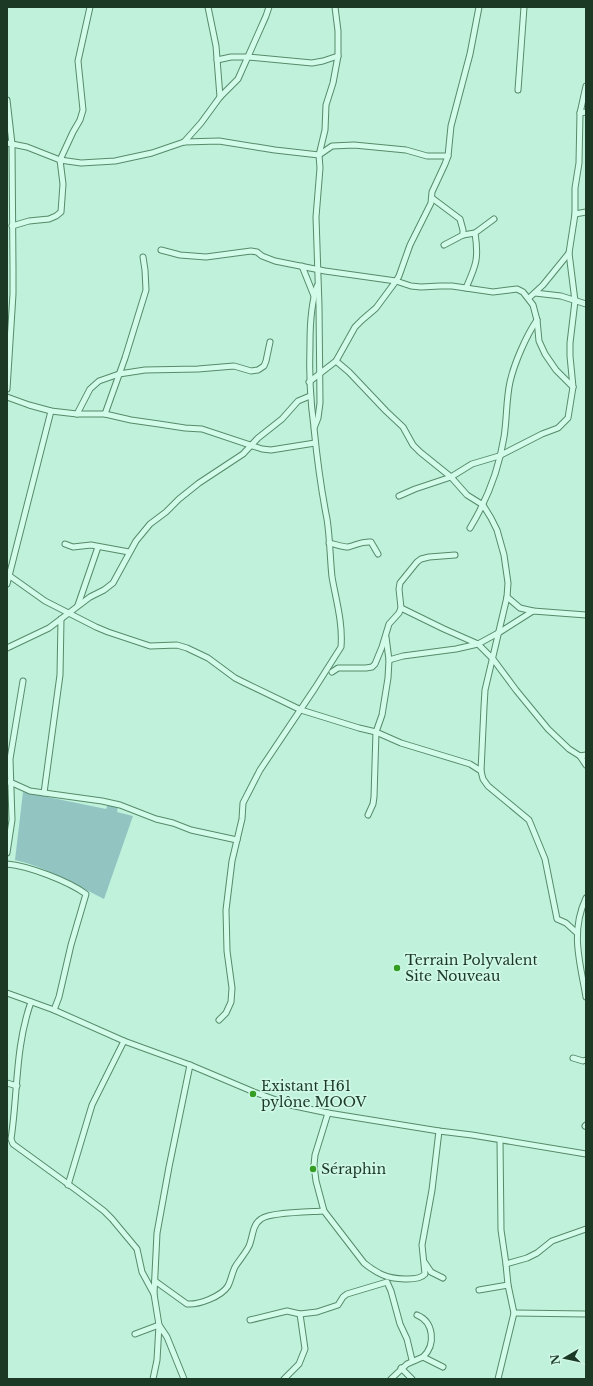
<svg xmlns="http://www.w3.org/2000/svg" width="593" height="1386" viewBox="0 0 593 1386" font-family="'Libre Baskerville',serif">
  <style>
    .cemetery { fill: #92c4c2 }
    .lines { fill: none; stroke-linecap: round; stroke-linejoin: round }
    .street-casing { stroke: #568b6a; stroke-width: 7 }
    .street { stroke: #d3fbe9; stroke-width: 5 }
    .poi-dot { fill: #359e22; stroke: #cff8e6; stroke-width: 1.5 }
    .labels { text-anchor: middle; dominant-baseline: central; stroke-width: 3.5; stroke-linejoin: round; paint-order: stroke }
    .poi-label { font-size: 14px; fill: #1c3926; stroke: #cff8e6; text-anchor: start }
  </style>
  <rect width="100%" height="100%" fill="#bff1db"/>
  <path class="cemetery" d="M23,792l83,17 2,-5 10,2 -1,6 16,4 -29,83c-28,-14 -58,-32 -89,-39z"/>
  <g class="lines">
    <g class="street-casing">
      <g id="street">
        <path d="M208,7l8,39 4,51"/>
        <path d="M217,60l14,-3h17l64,6 11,-2 15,-5"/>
        <path d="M518,90l6,-83"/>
        <path d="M7,100l5,44 1,126v24l-6,95"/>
        <path d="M580,113l6,-1"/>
        <path d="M184,142l17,-19 19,-26 18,-18 28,-63 3,-9"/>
        <path d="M7,143l20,4 33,13 21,3 34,-2 37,-8 32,-11 35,-1 56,9 44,5 13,-9 22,-1 52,5 21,6h21"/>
        <path d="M432,198l28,21 3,11v5"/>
        <path d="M575,214l11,-2"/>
        <path d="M12,226l17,-5 20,-2 7,-3 5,-4 2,-28 -3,-24 13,-28 7,-12 3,-10 -5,-49 12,-54"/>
        <path d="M444,245l19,-10 12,-2 19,-14"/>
        <path d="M161,250l19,5 26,2 45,-6 6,1 5,4 13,5 50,10 71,10 15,5 10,1 19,-1h12l41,6 24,-3 6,3 10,13 4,15 2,21 6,13 11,16 17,17"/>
        <path d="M302,266l12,30"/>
        <path d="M466,288c10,-23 13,-29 9,-55"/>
        <path d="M535,293l26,3 25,8"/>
        <path d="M529,298l14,-13 26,-32"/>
        <path d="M336,361l13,11 37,39 17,16 10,18 7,7 31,25 16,18 16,10 8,13 6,12 7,25 4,28 -1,14 -22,93 -1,17 -3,64 2,8 5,7 41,34 16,39 12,60 9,4 11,10"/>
        <path d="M309,382l27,-21 19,-34 7,-7 14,-12 20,-27 3,-5 11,-31 21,-42 1,-11 13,-28 3,-8 3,-30 19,-72 9,-47"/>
        <path d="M7,397l22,8 22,6 26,3h28l26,6 28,4 26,4 17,1 60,20 9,1 44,-7"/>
        <path d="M77,414l13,-25 9,-8 20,-7 26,-4 53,-1 36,-3 17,5 7,-1 6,-4 2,-5 4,-19"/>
        <path d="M105,414l20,-56 21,-68 -1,-20 -2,-13"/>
        <path d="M314,427c-4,-28 -5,-55 -4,-84 0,-19 1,-39 7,-57"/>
        <path d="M399,496l16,-7 36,-12 21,-13 27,-8 43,-22 16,-6 10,-10 5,-31 -3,-31v-13l5,-42 -6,-48 6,-39v-26l4,-25 1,-50 6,-27"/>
        <path d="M470,528c17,-28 29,-59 34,-91 3,-18 2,-37 6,-55 4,-18 16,-46 27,-62"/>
        <path d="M329,543c6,1 13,4 19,4 9,-2 13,-6 23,-5l7,12"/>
        <path d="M65,544l8,3 18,-2 38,7"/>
        <path d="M7,574l38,27 51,26 12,5 42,14 27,-1 10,3 21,10 27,20 8,4 58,28 58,18 17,4 25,11 69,21 11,7"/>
        <path d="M7,584l44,-173"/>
        <path d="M507,597l13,11 13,3"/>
        <path d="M78,605l20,-58"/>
        <path d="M401,608l43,21 34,15 15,15 23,31 32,39 21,20 11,7 6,-1"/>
        <path d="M7,648l42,-20 41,-31 14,-7 9,-7 23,-42 14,-17 16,-12 13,-13 20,-16 44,-29 15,-16 24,-19 16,-18 12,-5"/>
        <path d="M389,660l14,-4 53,-7 22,-5 22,-12 33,-21 53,4"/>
        <path d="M332,672l6,-4h28l6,-1 3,-3 7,-17 7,-23 10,-11 2,-5 -2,-19 1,-6 17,-21 4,-3 8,-2 26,-2"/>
        <path d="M580,756l6,9"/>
        <path d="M7,782h3l20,9 72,10 18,4 36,14 17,4 18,7 46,10"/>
        <path d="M44,793l16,-118 1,-56"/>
        <path d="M368,815l5,-11 1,-7 2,-65 6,-17 6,-37 1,-18 -3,-23"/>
        <path d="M7,853l5,-33 -2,-61 13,-78"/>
        <path d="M7,864c22,2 61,17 79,30l-15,51 -12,52 -5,13"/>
        <path d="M586,898c-16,34 -6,64 0,99"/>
        <path d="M7,993l47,17 70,31 66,24 64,27 36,13 38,8 111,18 33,4 114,19"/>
        <path d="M31,1002c-16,45 -13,91 -20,137l2,5 66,48 25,19 8,8 25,30 5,23 12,22"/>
        <path d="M219,1020l7,-7 5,-11 1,-14 -5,-37 -1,-41 6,-49 10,-42 1,-16 17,-33 55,-82 26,-41c2,-24 -5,-47 -9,-70 -2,-19 -2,-39 -5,-58 -6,-30 -10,-61 -13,-91l4,-10 2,-15 -1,-97 -3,-89 4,-49 -1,-13 6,-25 1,-25 7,-22 5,-27v-25l-3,-24"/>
        <path d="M573,1058l10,3 3,-1"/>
        <path d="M7,1083l10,3"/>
        <path d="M328,1113l-13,42 -1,10 2,16 8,30 40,52c6,5 12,9 19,12 9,4 35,7 42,-1l-3,-29 10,-55 7,-59"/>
        <path d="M585,1126l1,-1"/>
        <path d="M500,1140l1,90 5,34"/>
        <path d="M68,1185l24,-80 32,-64"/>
        <path d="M425,1263l6,9 12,6"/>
        <path d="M155,1281l32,23c11,1 34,-7 41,-18 3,-6 4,-13 7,-19 5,-8 10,-13 14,-21 4,-9 3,-21 12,-27 9,-7 50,-7 63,-8"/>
        <path d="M479,1290l29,-5"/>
        <path d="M514,1313l72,1"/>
        <path d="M417,1315c17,7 19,30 6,42"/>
        <path d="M250,1320l37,-9 13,3 17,-2 21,-7 5,-8 4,-3 40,-12 4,9 9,33 7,15 5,21"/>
        <path d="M135,1334l24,-9 8,12 17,42"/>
        <path d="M401,1368l11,11"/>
        <path d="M153,1379l4,-19 2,-35 -5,-31 3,-61 12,-66 21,-102"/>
        <path d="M284,1379l15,-15 6,-15 -5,-35"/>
        <path d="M391,1379l16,-15 16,-7 20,10"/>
        <path d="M498,1379l16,-66 -6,-28 -2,-21 21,-6 10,-5 15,-12 34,-12"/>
      </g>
    </g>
    <use href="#street" class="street"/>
  </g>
  <g class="poi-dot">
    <circle cx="397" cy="968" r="4"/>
    <circle cx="253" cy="1094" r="4"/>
    <circle cx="313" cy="1169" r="4"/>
  </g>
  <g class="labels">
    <g class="poi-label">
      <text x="405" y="960">Terrain Polyvalent<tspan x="405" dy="16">Site Nouveau</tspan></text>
      <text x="261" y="1086">Existant H61<tspan x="261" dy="16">pylône MOOV</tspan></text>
      <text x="321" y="1169">Séraphin</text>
    </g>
  </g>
  <rect width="593" height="1386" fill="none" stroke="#1c3926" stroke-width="16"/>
  <g transform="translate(565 1358) rotate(261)" stroke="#cff8e6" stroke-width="3" paint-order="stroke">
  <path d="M0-3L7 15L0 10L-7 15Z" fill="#1c3926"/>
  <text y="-6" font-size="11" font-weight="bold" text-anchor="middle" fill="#1c3926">N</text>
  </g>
</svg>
